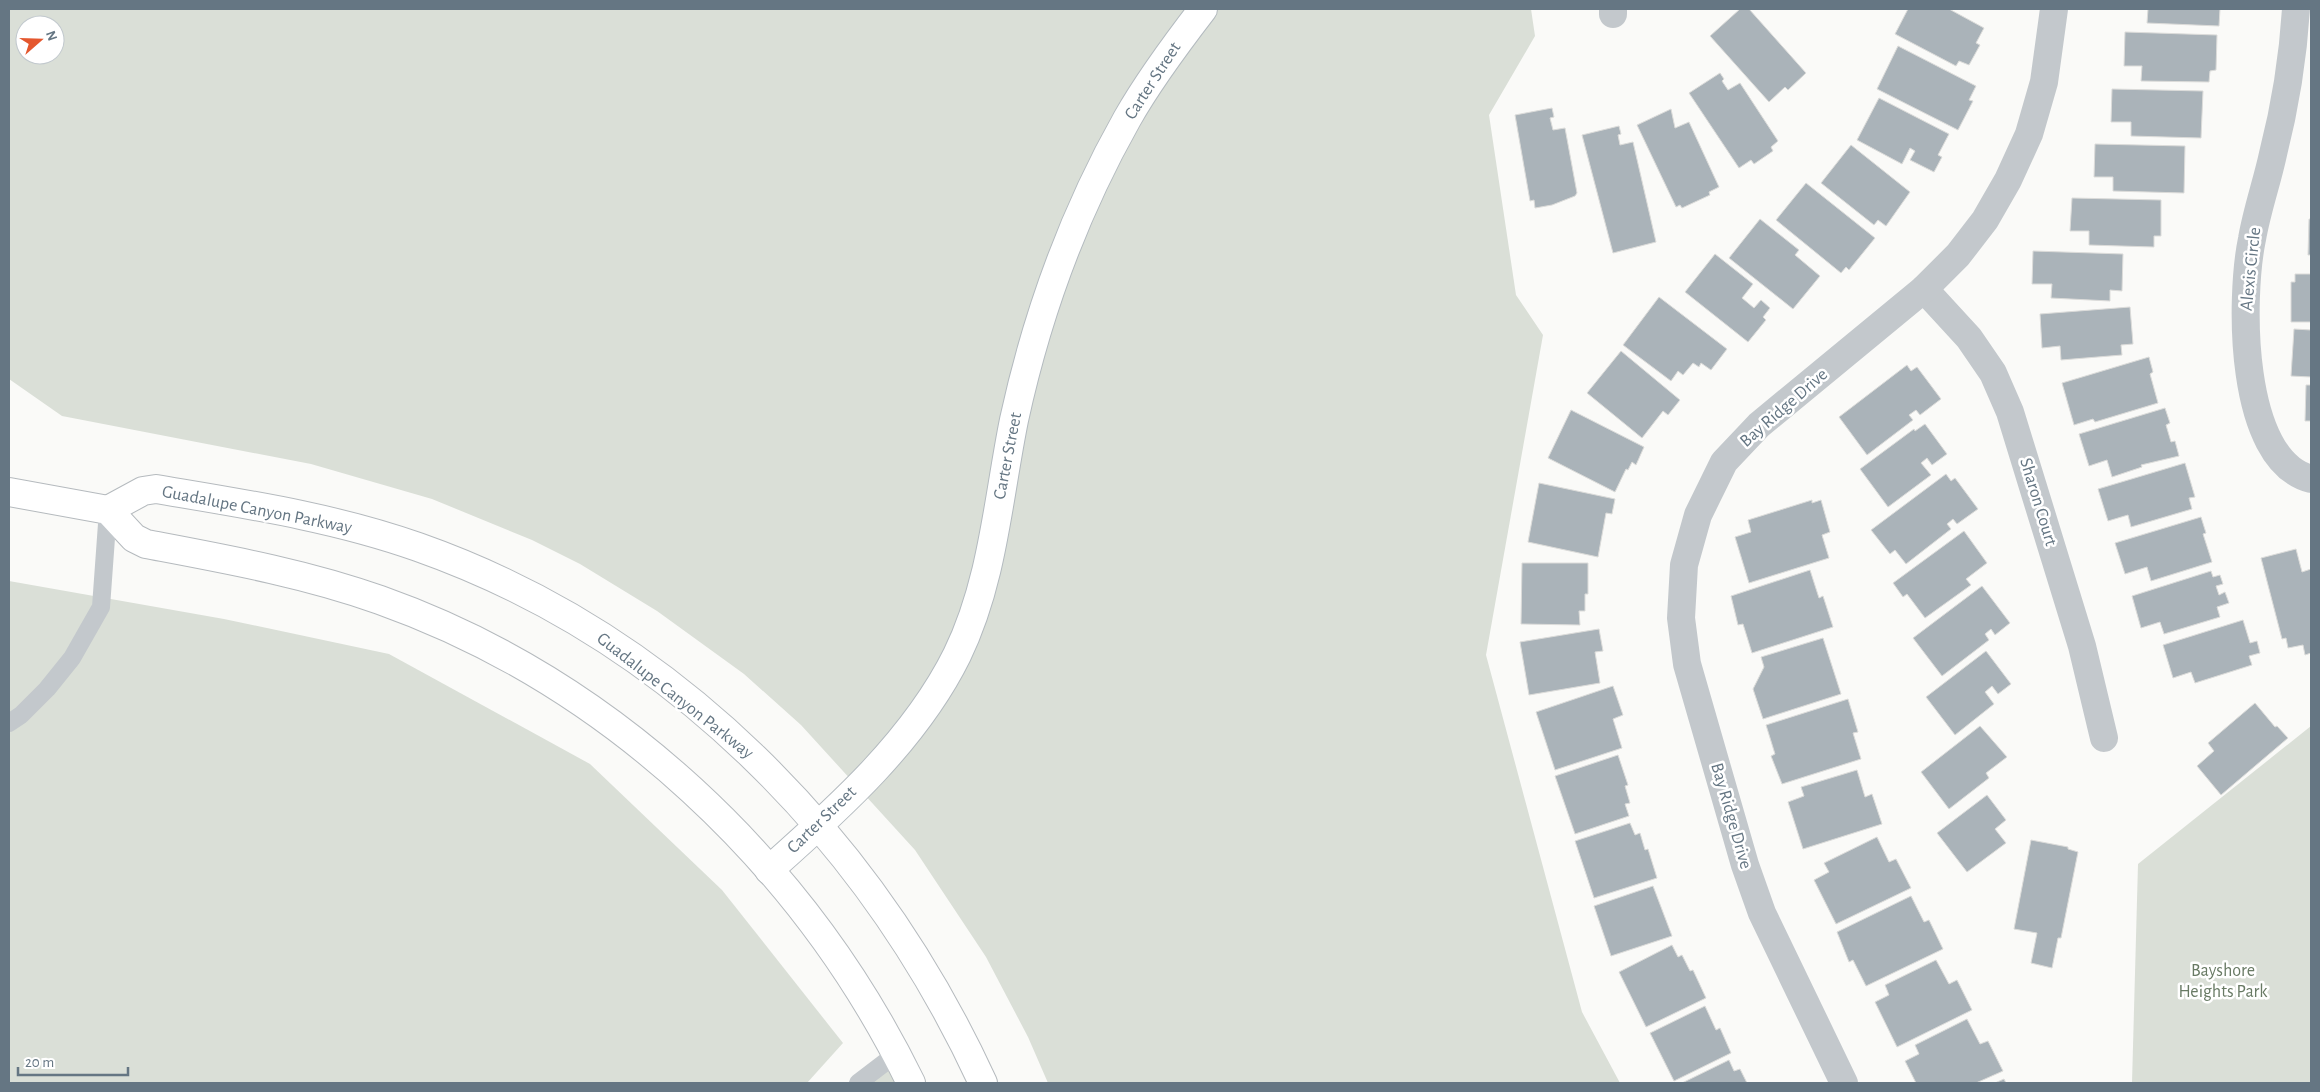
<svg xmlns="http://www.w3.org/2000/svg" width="2320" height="1092" viewBox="0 0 2320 1092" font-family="'Alegreya Sans',sans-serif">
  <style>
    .green { fill: #dadfd7; fill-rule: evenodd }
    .building { fill: #aab3b9; stroke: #dcdcda }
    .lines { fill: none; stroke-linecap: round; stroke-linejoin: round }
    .secondary-casing { stroke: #b3babf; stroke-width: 30 }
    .primary-casing { stroke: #b5babe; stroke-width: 30 }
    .lane { stroke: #c3c8cc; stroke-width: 18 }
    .street { stroke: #c3c8cc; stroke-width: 28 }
    .secondary { stroke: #fff; stroke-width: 28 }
    .primary { stroke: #fff; stroke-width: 28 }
    .labels { text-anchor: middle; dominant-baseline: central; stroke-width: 5; stroke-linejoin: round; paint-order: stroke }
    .street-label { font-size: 18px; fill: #657683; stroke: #fff }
    .park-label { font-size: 18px; fill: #687a64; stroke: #fff }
  </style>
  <rect width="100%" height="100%" fill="#fafaf8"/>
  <g class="green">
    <path d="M9,9h1522l4,27 -46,79 27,180 27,40 -57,320 96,357 38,71h-572l-20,-46 -42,-80 -71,-107 -114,-125 -57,-51 -87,-63 -77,-47 -48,-24 -100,-41 -121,-35 -249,-48 -53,-37zM25,25h30v30h-30z"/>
    <path d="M9,581l215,38 165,35 201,110 132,126 121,153 -36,40h-798z"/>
    <path d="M2311,726v357h-179l6,-219z"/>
    <path d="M896,1054l15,29h-53z"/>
  </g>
  <g class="building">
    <path d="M1740,9h9l57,64 -18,17 -3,-3 -16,15 -59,-66z"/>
    <path d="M1908,9h41l35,19 -8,15 4,2 -11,20 -10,-4 -3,5 -61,-32z"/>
    <path d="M2142,9h78l-1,17 -72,-3 1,-14z"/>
    <path d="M2125,32l92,3 -1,35 -6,1 -1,11 -68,-1 1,-15h-18z"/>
    <path d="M1898,46l78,40 -7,14 4,1 -15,29 -81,-41z"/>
    <path d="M1720,73l4,6 -2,2 6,9 12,-7 38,58 -7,6 2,4 -19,13 -3,-4 -12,8 -50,-75z"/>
    <path d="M2112,89l91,2 -2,47 -70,-2v-14h-20z"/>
    <path d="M1879,98l70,36 -11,21 4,2 -8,15 -24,-12 5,-9 -5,-3 -8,16 -45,-24z"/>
    <path d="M1552,108l2,9 -4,1 3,12 12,-2 12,65 -2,3 -23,9 -17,3 -1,-8 -4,1 -15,-86z"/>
    <path d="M1671,109l4,19 14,-6 30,65 -10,5 1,3 -28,13 -2,-3 -4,2 -39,-82z"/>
    <path d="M1619,126l2,8 -3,1 2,10 13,-3 23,100 -43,11 -31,-118z"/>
    <path d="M2095,144l90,2 -1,47 -71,-2v-14h-19z"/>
    <path d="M1851,145l59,47 -24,34 -8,-6 -4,5 -53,-42z"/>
    <path d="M1806,183l69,55 -26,32 -3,-3 -5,6 -65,-53z"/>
    <path d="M2072,198l89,2v36h-7v11l-65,-2v-14h-19z"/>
    <path d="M1760,219l39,31 -4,5 25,21 -27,33 -64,-51z"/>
    <path d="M2309,219h2v36h-3z"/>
    <path d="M2033,251l90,3 -1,37 -12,-1v11l-59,-3 1,-14h-20z"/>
    <path d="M1715,254l38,30 -11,14 12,10 7,-8 9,8 -7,9 3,3 -18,22 -63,-50z"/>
    <path d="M2295,274h16v48h-20v-40h4z"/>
    <path d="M1659,297l68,52 -16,21 -10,-7 -2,4 -6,-4 -10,12 -5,-4 -7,10 -48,-36z"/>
    <path d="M2130,307l3,37 -12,1 1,10 -61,5 -1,-14 -18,2 -2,-34z"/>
    <path d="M2294,329l17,1v47l-20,-1z"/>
    <path d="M1621,351l59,49 -12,15 -5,-4 -21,27 -55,-45z"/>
    <path d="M2149,357l4,15 -3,2 8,29 -63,19 -2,-3 -19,6 -12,-42z"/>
    <path d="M1907,365l4,6 6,-4 24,32 -21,16 -4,-5 -7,5 4,5 -46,35 -28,-38z"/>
    <path d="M2306,385h5v36h-6z"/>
    <path d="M2165,408l5,15 -4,2 5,17 4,-1 4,15 -38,9 1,2 -30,10 -5,-17 -18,6 -10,-32z"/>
    <path d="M1571,410l73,37 -8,18 -4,-3 -4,8 -2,-1 -11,23 -67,-34z"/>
    <path d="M1925,424l22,30 -15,11 -5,-7 -6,5 10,12 -43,32 -28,-38 54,-40 1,2z"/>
    <path d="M2185,463l10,34 -6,1 3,11 -61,18 -3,-12 -20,6 -10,-32z"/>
    <path d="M1946,474l5,7 4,-3 23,31 -21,15 -4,-5 -6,5 4,5 -45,35 -11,-14 -5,4 -19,-24z"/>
    <path d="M1539,483l76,16 -3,15 -6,-1 -8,44 -70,-15z"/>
    <path d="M1812,500v3l9,-3 9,32 -8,3 7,23 -80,25 -14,-46 16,-5 -3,-12z"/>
    <path d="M2201,517l5,16 -3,1 9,28 -61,19 -4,-14 -22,7 -10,-31z"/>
    <path d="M1964,531l23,32 -21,16 5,6 -46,33 -18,-24 -4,3 -10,-14z"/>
    <path d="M2296,549l6,23 9,-3v84l-6,2 -2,-10 -15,3 -2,-10 -4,1 -21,-81z"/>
    <path d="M1522,563h66v31h-3v17h-6l1,14 -59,-1z"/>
    <path d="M1810,570l9,28 4,-2 10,31 -81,26 -9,-29 -5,1 -7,-29z"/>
    <path d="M2211,571l2,6 7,-2 3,9 -7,2 3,9 6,-3 4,11 -12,4 3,10 -56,17 -4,-12 -19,6 -9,-32z"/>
    <path d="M1982,586l28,37 -15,12 -4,-6 -6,5 4,6 -47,36 -29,-38z"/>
    <path d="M2243,620l7,23 7,-2 3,12 -11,3 3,9 -57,18 -4,-11 -18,6 -10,-33z"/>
    <path d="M1599,629l4,22 -8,1 5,31 -71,12 -9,-53z"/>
    <path d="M1823,638l18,56 -78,25 -10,-30 11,-22 -3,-10z"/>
    <path d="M1986,651l25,33 -13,10 -6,-8 -7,6 9,12 -39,31 -29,-38z"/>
    <path d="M1613,686l10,29 -10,4 9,29 -67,22 -19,-58z"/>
    <path d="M1848,699l10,33 -5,1 8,26 -79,25 -11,-28 4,-2 -9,-29z"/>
    <path d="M2255,703l20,24 2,-1 11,12 -67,57 -24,-29 17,-15 -6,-8z"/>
    <path d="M1980,726l27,31 -21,16 3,5 -40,31 -28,-37z"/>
    <path d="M1618,755l10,30 -3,1 5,17 -5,1 4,12 -54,18 -20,-58z"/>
    <path d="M1857,770l8,27 7,-3 10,30 -79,25 -15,-47 16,-6 -3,-9z"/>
    <path d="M1987,795l19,25 -11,9 11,14 -39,29 -30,-39z"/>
    <path d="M1630,823l5,12 5,-2 5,17 3,-1 9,29 -63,20 -19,-57z"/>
    <path d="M1877,837l12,25 7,-3 15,29 -75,36 -22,-44 15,-8 -5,-9z"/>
    <path d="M2031,840l37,7v2l10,3 -17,86h-3l-6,30 -21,-5 6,-30 -23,-4z"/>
    <path d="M1653,886l19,50 -61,20 -17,-50z"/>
    <path d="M1911,896l13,26 5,-2 14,29 -77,37 -13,-26 -4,2 -12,-30z"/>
    <path d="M1672,945l6,12 4,-2 8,16 3,-1 13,28 -60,29 -27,-55z"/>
    <path d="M1936,960l13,24 8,-4 15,30 -75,37 -22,-45 14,-7 -4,-10z"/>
    <path d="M1705,1006l11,24 4,-2 11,25 -57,28 -24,-48z"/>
    <path d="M1967,1019l13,25 8,-3 15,30 -27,12h-60l-11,-22 14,-7 -4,-9z"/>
    <path d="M1729,1060l5,11 6,-2 7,14h-65z"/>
    <path d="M2004,1079l2,4h-11z"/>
  </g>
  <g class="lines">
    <g class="secondary-casing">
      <path id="secondary" d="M769,870c70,-62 146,-130 188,-215 36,-74 41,-156 57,-235 23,-106 60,-207 113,-301 22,-39 49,-75 76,-110"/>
    </g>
    <g class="primary-casing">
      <g id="primary">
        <path d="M9,492l99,18 26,28 12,6c79,15 158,29 234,56 231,82 424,264 531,483"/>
        <path d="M108,510l35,-19 13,-2c89,15 177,28 262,58 255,90 453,293 565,536"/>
      </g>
    </g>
    <g class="lane">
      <path d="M9,723l12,-8 26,-26 25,-31 29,-51 7,-97"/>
      <path d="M858,1083l38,-29"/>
    </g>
    <g class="street">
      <path d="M2296,9c-3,48 -11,98 -23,145 -6,28 -16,56 -21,85 -12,58 -14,221 59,240"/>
      <path d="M1613,14v-5"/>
      <path d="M1924,289l45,49 24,35 17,39 72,234 22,92"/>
      <path d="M1844,1083l-82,-170 -17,-48 -58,-201 -6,-46 3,-53 14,-50 26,-53 35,-37 165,-136 34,-34 27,-35 23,-40 21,-46 15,-52 10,-73"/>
    </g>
    <use href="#secondary" class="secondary"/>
    <use href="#primary" class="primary"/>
  </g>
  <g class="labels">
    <g class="street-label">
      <text transform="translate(1153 81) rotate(-57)">Carter Street</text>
      <text transform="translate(2251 269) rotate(-84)">Alexis Circle</text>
      <text transform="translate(1784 408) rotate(-41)">Bay Ridge Drive</text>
      <text transform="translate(1008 456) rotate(-79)">Carter Street</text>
      <text transform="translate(2038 502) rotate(73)">Sharon Court</text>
      <text transform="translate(257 510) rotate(11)">Guadalupe Canyon Parkway</text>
      <text transform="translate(675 696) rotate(38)">Guadalupe Canyon Parkway</text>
      <text transform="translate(1731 816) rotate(74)">Bay Ridge Drive</text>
      <text transform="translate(822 820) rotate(-44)">Carter Street</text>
    </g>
    <g class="park-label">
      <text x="2223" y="971">Bayshore<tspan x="2223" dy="21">Heights Park</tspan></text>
    </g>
  </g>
  <rect width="2320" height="1092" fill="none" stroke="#657683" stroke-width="20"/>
  <g transform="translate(40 40) rotate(70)"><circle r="24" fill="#ffffff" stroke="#c1c8cd"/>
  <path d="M0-4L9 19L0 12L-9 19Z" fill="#e4572e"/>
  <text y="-8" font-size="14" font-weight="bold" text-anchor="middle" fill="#657683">N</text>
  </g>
  <path d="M18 1067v8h110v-8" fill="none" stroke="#657683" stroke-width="2.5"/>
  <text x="25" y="1067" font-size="15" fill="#657683" stroke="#ffffff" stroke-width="4" paint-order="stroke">20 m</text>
</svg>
